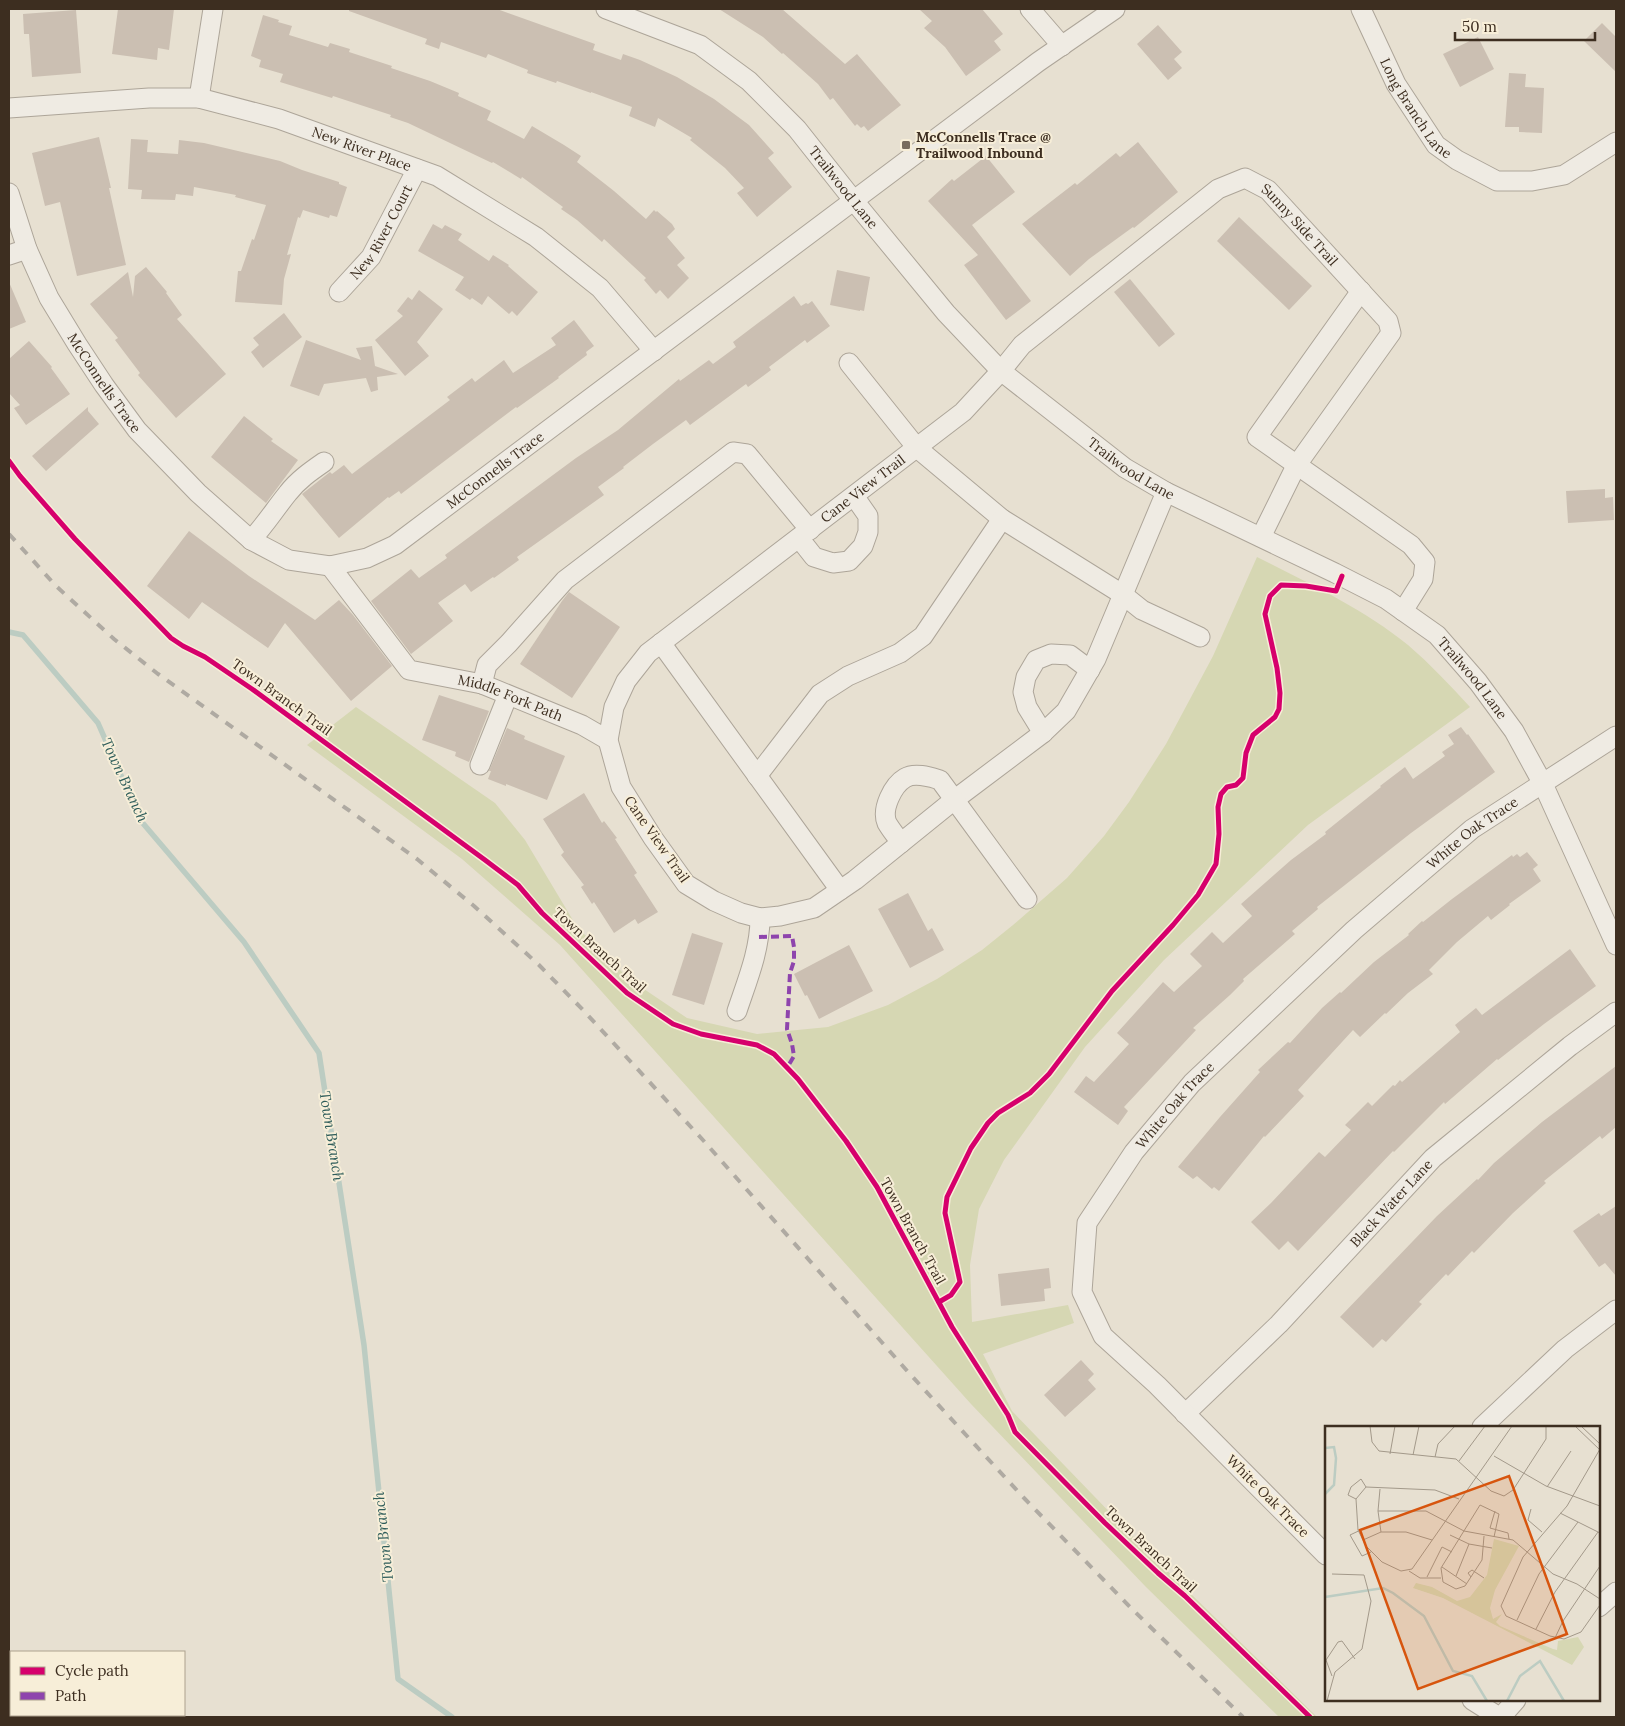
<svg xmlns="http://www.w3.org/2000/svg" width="1625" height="1726" viewBox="0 0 1625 1726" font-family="Lora,serif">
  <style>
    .green { fill: #d6d7b3 }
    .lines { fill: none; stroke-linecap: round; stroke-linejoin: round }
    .stream { stroke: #bcccc2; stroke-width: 5.5 }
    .building { fill: #cbbfb2 }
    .minor-casing { stroke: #ada599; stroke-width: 21 }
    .minor { stroke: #efebe3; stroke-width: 19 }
    .rail { stroke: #afaaa2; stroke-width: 4; stroke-dasharray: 9 9; stroke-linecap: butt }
    .quiet { stroke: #8e44ad; stroke-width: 4; stroke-dasharray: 8 4; stroke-linecap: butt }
    .cycleway-casing { stroke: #f7eed8; stroke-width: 8 }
    .cycleway { stroke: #d6006c; stroke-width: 5 }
    .poi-dot { fill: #786c5e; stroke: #f7eed8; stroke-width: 2 }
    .labels { text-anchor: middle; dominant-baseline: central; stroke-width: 4; stroke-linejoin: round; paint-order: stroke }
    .street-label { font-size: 14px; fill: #3d2e20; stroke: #f7eed8 }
    .poi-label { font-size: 14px; font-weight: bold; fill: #3d2e20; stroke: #f7eed8; text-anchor: start }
    .water-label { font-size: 15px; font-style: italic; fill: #2f5d5a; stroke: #f7eed8 }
    .inset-river { fill: none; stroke: #bcccc2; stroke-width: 2.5 }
    .inset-road { fill: none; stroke: #a3998a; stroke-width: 1 }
    .view { fill: #d7550e; fill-opacity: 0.15; stroke: #d7550e; stroke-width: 2.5 }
    .inset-edge { fill: none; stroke: #3d2e20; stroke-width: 2.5 }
  </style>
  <rect width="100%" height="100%" fill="#e7e0d1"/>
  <path class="green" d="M1257,557c51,26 105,51 151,88 22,19 42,40 62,62l-162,118 -144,135 -79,87 -81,113 -25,49 -9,56 2,57 96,-17 6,18 -91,31 29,57 137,142 168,164h-38l-133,-130 -175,-183 -411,-459 -98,-86 -155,-114 49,-38 139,96 30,37 52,87 52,52 58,39 70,16 71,-7 60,-22 49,-26 45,-29 31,-25 54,-47 37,-42 25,-34 37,-58 47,-88z"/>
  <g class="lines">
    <path class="stream" d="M9,632l14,3 75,88 43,98 103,121 75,111 45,292 34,334 54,38"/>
  </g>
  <g class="building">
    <path d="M118,9h56l-5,41 -11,-2 -1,12 -45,-6z"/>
    <path d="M349,9h148l98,35 -2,6 28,10 2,-6 17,6 37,17 37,22 35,26 25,28 -6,5 24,29 -35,30 -20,-24 7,-5 -19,-20 -35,-28 2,-2 -34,-20 -3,9 -26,-11 3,-9 -41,-15v1l-34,-12 -1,2 -29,-10 1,-3 -40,-16 -2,4 -45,-16 -2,7 -14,-5 2,-5 -78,-28z"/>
    <path d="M719,9h63l63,55 12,-10 44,51 -33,26 -4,-5 -3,2 -4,-4 -2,2 -22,-28 -3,2 -12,-16 -35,-31 -1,1 -19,-17z"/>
    <path d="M919,9h63l21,25 -9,7 7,9 -35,26 -21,-29 -21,-19 8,-7z"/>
    <path d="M76,10l5,63 -49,4 -3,-43h-5l-1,-20z"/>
    <path d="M263,15l16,5 -1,2 14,4 -3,9 39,12 2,-4 20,6 -1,3 43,14 -1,2 39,13 29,12 -1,3 33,15 -4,9 37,19 8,-13 32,19 17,11 -4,6 37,29 32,28 8,-9 2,2 1,-1 15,13 3,5 -8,8 18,21 -8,7 12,13 -21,21 -8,-9 -4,4 -12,-14 2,-2 -42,-39 -2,3 -25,-22 -16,-11 2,-2 -41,-30 -1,2 -28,-17 -1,1 -84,-40 -18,-6 1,-2 -58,-19 -1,2 -52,-16 3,-8 -24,-7 2,-7 -10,-4z"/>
    <path d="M1602,23l14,14v35l-32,-31z"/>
    <path d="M1158,25l24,27 -8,7 8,9 -14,12 -31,-36z"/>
    <path d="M1478,37l16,32 -34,18 -17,-33z"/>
    <path d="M1509,73l17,1 -1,13 19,1 -2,45 -23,-1v-5h-14z"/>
    <path d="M99,137l12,51h-2l17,77 -49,11 -17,-74 -15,4 -13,-53z"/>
    <path d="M131,139l17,1 -1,12 31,2 1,-14 25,3 76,18 22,9 37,12v2l8,3 -10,30 -7,-2 -1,3 -26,-8 -3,8 -2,-1 -11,38 4,-1 -7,25 -2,26 -47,-3 3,-31h3l11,-32 2,1 12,-35 -31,-8 1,-2 -42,-8 -1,9 -17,-2 -1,6 -34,-1 1,-9 -14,-1z"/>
    <path d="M1138,142l40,50 -44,36 -1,-1 -44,32 -19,17 -48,-52 53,-41 2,2 39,-32 4,4z"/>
    <path d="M986,156l29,36 -43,33 59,76 -25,19 -42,-55 14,-10 -50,-54 24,-22 2,2z"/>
    <path d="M1239,217l73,69 -23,24 -72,-69z"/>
    <path d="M433,224l9,5 3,-4 17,9 -4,6 31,21 4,-6 16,10 -1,1 30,26 -21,24 -5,-5 -3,3 -21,-18 -6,9 -10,-7 -2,2 -15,-10 9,-13 -46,-26z"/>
    <path d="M146,267l21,25 -1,1 16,22 -5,4 49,55 -50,44 -38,-43 2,-2 -25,-33 3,-2 -28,-34 38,-32 5,25 2,-21z"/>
    <path d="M837,270l33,7 -6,34 -4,-1v1l-30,-6z"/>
    <path d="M1130,279l45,55 -16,13 -45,-55z"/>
    <path d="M9,282l17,40 -17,7z"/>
    <path d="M419,290l24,19 -26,33 12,14 -24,20 -30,-36 28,-24 -6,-5 11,-14 4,3z"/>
    <path d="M794,296l7,10 5,-3 2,1 4,-3 18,25 -23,17 -2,-3 -36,27 2,3 -23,17 -2,-3 -56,41 -4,-5 -33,24 -30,23 1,1 -26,19 6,8 -87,62 2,3 -25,18 -1,-1 -22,15 -6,-8 -27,19 15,18 -42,33 -40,-53 40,-32 8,9 28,-20 -2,-3 131,-97 42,-28 61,-51 1,2 29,-21 4,4 23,-17 -3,-5z"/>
    <path d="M284,313l18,24 -39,31 -12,-16 8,-7 -6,-7z"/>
    <path d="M574,320l20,26 -8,6 1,3 -29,22 1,1 -42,30 -1,-1 -115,87 -2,-3 -10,7 -1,-1 -49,41 -37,-44 28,-22 2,2 12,-9 8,9 98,-74 -3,-3 25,-19 3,4 29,-22 9,13 43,-28 -5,-7z"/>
    <path d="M306,340l55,20 -5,-12 16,-2 3,20 23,8 -21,3 1,13 -7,2 -5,-14 -42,6 -5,12 -29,-10z"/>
    <path d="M29,341l23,26 -1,1 19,26 -44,31 -12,-17 6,-3 -11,-12v-34z"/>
    <path d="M88,407v4l11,13 -53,47 -14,-15z"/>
    <path d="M244,416l29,23 -2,2 27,19 -32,43 -55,-46z"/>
    <path d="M1605,489v9l8,-1 1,23 -46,3 -2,-32z"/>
    <path d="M189,531l60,45 66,44 24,-20 14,15 39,51 -41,35 -66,-78 -17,25 -66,-46 -13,17 -42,-33z"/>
    <path d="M569,592l51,35 -48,71 -52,-34 42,-63z"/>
    <path d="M439,695l50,16 -20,51 -14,-6 1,-4 -34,-12z"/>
    <path d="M1461,727l6,8 1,-1 27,38 -84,61 -94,74 1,2 -26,22 3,3 -52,45 1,2 -14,14 -37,33 3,2 -72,77 4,4 -10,14 -44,-33 12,-16 8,6 35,-38 -12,-11 46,-51 11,10 28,-26 -12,-12 22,-22 11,11 29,-27 -11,-12 50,-44 35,-26 -1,-2 56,-45 -1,-1 25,-19 8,12 32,-23 -3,-4 12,-8 -6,-9z"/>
    <path d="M507,728l18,8 -1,3 41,17 -18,44 -41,-16v2l-18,-7 3,-8h-2z"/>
    <path d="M584,793l18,30 2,-2 13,17 -2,1 22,34 -3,2 24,37 -20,12 -3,-5 -21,14 -20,-31 -2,2 -11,-17 3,-2 -23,-30 3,-3 -21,-33z"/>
    <path d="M1527,852l11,13 -5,4 8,12 -32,23 1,1 -19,15 -3,-4 -31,26 -28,28 4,4 -25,19 -22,21 -1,-1 -25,24 -7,-7 -55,60 6,6 -39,41 -1,-1 -45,55 -5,-4 -2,2 -15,-13 -4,3 -15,-12 42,-50 40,-45 -2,-2 30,-28 2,1 32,-35 18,-16 1,1 33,-31 35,-27 -1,-1 14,-13 1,1 29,-23 60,-44 1,2 4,-3 3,3z"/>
    <path d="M908,893l20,38 4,-3 12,22 -34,18 -32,-59z"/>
    <path d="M692,933l31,10 -19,62 -32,-10z"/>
    <path d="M849,945l24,46 -54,28 -12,-24 -2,1 -11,-22z"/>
    <path d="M1570,949l26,37 -52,38 -46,36 -1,-1 -52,45 -1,-2 -50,50 -1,-1 -95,100 -10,-10 -9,9 -28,-28 20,-19 48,-51 6,5 26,-27 -6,-5 23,-23 4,4 21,-21 2,1 5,-6 2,2 58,-50 -5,-7 21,-17 6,7z"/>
    <path d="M1616,1066v61l-14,12 -2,-3 -56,45 2,2 -33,30 -39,40 -2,-2 -24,25 -2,-2 -27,28 3,2 -36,38 -4,-3 -9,9 -33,-31 97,-101 40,-37 1,1 16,-17 48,-41z"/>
    <path d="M1616,1206v70l-11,-13 -6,4 -26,-36 26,-18 2,3z"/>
    <path d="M1049,1268l2,20 -7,1 1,12 -44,5 -3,-32z"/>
    <path d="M1081,1360l13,14 -6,6 8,9 -31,28 -21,-22z"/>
  </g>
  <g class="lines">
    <g class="minor-casing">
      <g id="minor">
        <path id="s1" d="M606,9l94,36 49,36 48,48 57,72 92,112 55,58 124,97 41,24 169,81 51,26 51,36 41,47 36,49 29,53 73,161"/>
        <path d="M1030,9l32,37"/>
        <path id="s2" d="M1361,9l35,75 40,61 21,15 40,21h35l32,-6 52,-33"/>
        <path d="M199,98l14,-89"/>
        <path id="s3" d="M9,108l140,-10h50l80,21 158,57 99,61 64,51 54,63"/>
        <path id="s4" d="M9,193l18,56 22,49 28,46 27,41 33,45 61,63 53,47 38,20 41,6 37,-8 28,-13 643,-483 77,-53"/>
        <path d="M9,255l18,-6"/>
        <path d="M1361,291l-104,146 154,108 14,17 -2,17 -20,32"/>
        <path id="s5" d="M339,292l32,-35 46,-88"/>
        <path d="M849,363l68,85 85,71 120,75 20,16 58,27"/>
        <path id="s6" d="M1166,492l-70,167 -30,52 -23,22 -89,67 -99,80 -41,28 -34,8 -20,2 -19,-5 -27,-12 -28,-17 -33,-46 -32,-51 -13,-47 6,-33 12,-26 22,-28 315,-241 38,-41 21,-26 196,-156 27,-11 23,12 120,131 3,12 -95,133 -35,71"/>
        <path d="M799,538l15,19 19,6 16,-2 14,-15 5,-14v-16l-14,-20"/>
        <path d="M251,540c14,-15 24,-31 37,-47 10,-13 23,-22 36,-31"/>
        <path id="s7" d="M330,566l79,104 73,14 100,41 26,15"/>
        <path d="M661,643l179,247"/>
        <path d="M482,684l5,-19 22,-22 56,-63 168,-128 14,2 63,76"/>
        <path d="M1043,733l-16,-26 -4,-15 3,-15 10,-17 15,-6 19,1 20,15"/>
        <path d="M480,765l28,-70"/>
        <path d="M757,776l63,-82 28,-18 52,-23 23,-17 79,-117"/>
        <path d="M901,843c-4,-6 -10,-13 -14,-20 -6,-14 6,-38 18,-45 10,-6 25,-1 35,2l87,119"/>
        <path d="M737,1011c10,-30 23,-61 23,-93"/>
        <path id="s8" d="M1185,1414l94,-90 154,-166 137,-112 46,-34"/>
        <path d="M1482,1427l83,-78 51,-39"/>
        <path id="s9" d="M1326,1555l-169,-170 -54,-49 -21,-44 5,-69 47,-71 58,-69 162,-153 118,-101 144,-93"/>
        <path d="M1599,1607l17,-15"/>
        <path d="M1472,1700l27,17"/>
        <path d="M1501,1717l15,-17"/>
      </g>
    </g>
    <use href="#minor" class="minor"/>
    <path class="rail" d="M9,534l47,52 58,53 44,35 259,185 57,47 65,59 44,45 119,129 207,234 115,125 109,112 110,107"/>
    <path class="quiet" d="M759,937l33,-1 2,11v14l-4,12 -3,56 5,15 2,12 -7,12"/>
    <g class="cycleway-casing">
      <g id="cycleway">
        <path d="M9,461l11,15 55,63 96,99 12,8 22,11 47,32 233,171 33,25 24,28 85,80 46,31 28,10 56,11 17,9 24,25 48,62 31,46 75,140 56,88 7,17 90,91 53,50 27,23 125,121"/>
        <path d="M939,1302l12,-7 9,-13 -15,-69 2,-16 24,-49 17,-25 10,-10 32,-20 19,-19 63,-83 61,-66 25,-30 18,-31 3,-30 -1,-27 3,-13 6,-7 9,-2 7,-7 3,-25 7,-18 22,-18 4,-8 1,-16 -3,-25 -12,-54 5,-18 11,-11 25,1 30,5 6,-15"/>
      </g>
    </g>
    <use href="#cycleway" class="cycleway"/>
  </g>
  <rect class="poi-dot" x="901" y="140" width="10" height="10" rx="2.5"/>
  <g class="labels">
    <g class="street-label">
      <text stroke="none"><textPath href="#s2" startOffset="114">Long Branch Lane</textPath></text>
      <text stroke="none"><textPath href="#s3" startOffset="361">New River Place</textPath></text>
      <text stroke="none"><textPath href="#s1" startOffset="304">Trailwood Lane</textPath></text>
      <text stroke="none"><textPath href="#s6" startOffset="1800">Sunny Side Trail</textPath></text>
      <text stroke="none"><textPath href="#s5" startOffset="74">New River Court</textPath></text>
      <text stroke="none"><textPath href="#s4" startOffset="214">McConnells Trace</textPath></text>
      <text stroke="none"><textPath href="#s1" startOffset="709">Trailwood Lane</textPath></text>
      <text stroke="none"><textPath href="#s4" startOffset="708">McConnells Trace</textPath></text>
      <text stroke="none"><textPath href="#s6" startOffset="1232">Cane View Trail</textPath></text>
      <text stroke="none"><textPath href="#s1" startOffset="1114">Trailwood Lane</textPath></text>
      <text transform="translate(282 697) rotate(36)">Town Branch Trail</text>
      <text stroke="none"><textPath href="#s7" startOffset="236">Middle Fork Path</textPath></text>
      <text stroke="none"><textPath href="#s9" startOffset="982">White Oak Trace</textPath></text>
      <text transform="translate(657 839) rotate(55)">Cane View Trail</text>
      <text transform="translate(600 950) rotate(42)">Town Branch Trail</text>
      <text stroke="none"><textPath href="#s9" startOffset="578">White Oak Trace</textPath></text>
      <text stroke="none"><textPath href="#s8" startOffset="295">Black Water Lane</textPath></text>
      <text transform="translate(913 1231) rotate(61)">Town Branch Trail</text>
      <text transform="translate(1268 1496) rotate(45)">White Oak Trace</text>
      <text transform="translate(1151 1549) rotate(43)">Town Branch Trail</text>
    </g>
    <g class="poi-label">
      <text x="916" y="137">McConnells Trace @<tspan x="916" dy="16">Trailwood Inbound</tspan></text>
    </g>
    <g class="water-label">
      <text transform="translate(125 780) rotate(65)">Town Branch</text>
      <text transform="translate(332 1136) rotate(81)">Town Branch</text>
      <text transform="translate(383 1537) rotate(-96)">Town Branch</text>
    </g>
  </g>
  <g transform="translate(1325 1426)">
    <rect width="275" height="275" fill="#e7e0d1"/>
    <path d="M169,113l25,7 -24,44 -5,18 3,11 9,-5 -6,8 4,4 53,23 4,1 1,-9 20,-4 6,10 -12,18 -129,-67 -30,-10 3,-5 16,4 25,14 13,-4 17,-22z" fill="#d6d7b3"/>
    <path class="inset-river" d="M0,22l9,-1 2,11 -2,27 -9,9M0,171l58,-9 10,5 31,23 29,55 19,5 15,25M182,275l13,-25 20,-15 24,40"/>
    <path class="inset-road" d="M45,0l2,16 7,9 77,8 35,32 13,5 9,-6 33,-51v-13M250,0l25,24M256,0l19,18M275,23l-33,57 -44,51 -22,49 5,10 44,20 14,3 17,-7 19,-27M65,28l5,-28M88,29l6,-29M169,30l52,30 54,20M110,31l3,-13 17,-18M134,35l26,-35M222,61l24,-36M55,63l-2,22 3,21M31,73l-8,-4 3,-8 10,-8 5,8M134,73l-24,-9 -69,-3 -10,12 2,31 8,16 16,16 19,9 11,-2 100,-143M206,83l-3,11 14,12M53,85h48l38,20 49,9 40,34 24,10 23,15M170,85l-5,17 18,5 1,6M235,87l40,20M42,101l-17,8 12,21 9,-4M125,109l19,9 23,4M159,110l-2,24 -17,26 -9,3 -13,-7 -2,-14 39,-63 19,9 -5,23M38,114l18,-8h25l26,8M117,141l25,17M84,145l11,7h21M131,150l13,-32M102,151l15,-30 10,5M146,151l-3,-4 4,-3 12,8M192,194l22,-46 39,-52M211,203l19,-37 43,-60M230,212l8,-17 37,-55M7,250l-6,-16 12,-18 4,-1 13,18M2,275l8,-29 27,-23 9,-48 -7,-26 -32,-1"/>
    <path class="view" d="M184,50l58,158 -149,55 -58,-159z"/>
    <rect width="275" height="275" class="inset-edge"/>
  </g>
  <rect width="1625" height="1726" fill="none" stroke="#3d2e20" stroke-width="20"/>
  <rect x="10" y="1651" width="175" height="65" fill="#f7eed8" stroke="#ada18e"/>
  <rect x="20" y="1667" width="25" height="8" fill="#d6006c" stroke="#ada18e"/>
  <text x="55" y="1676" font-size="15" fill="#3d2e20">Cycle path</text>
  <rect x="20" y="1692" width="25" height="8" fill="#8e44ad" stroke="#ada18e"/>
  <text x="55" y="1701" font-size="15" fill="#3d2e20">Path</text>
  <path d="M1455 32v8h140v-8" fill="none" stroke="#3d2e20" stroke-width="2.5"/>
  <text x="1462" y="32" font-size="15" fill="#3d2e20" stroke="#f7eed8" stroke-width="4" paint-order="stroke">50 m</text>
</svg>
